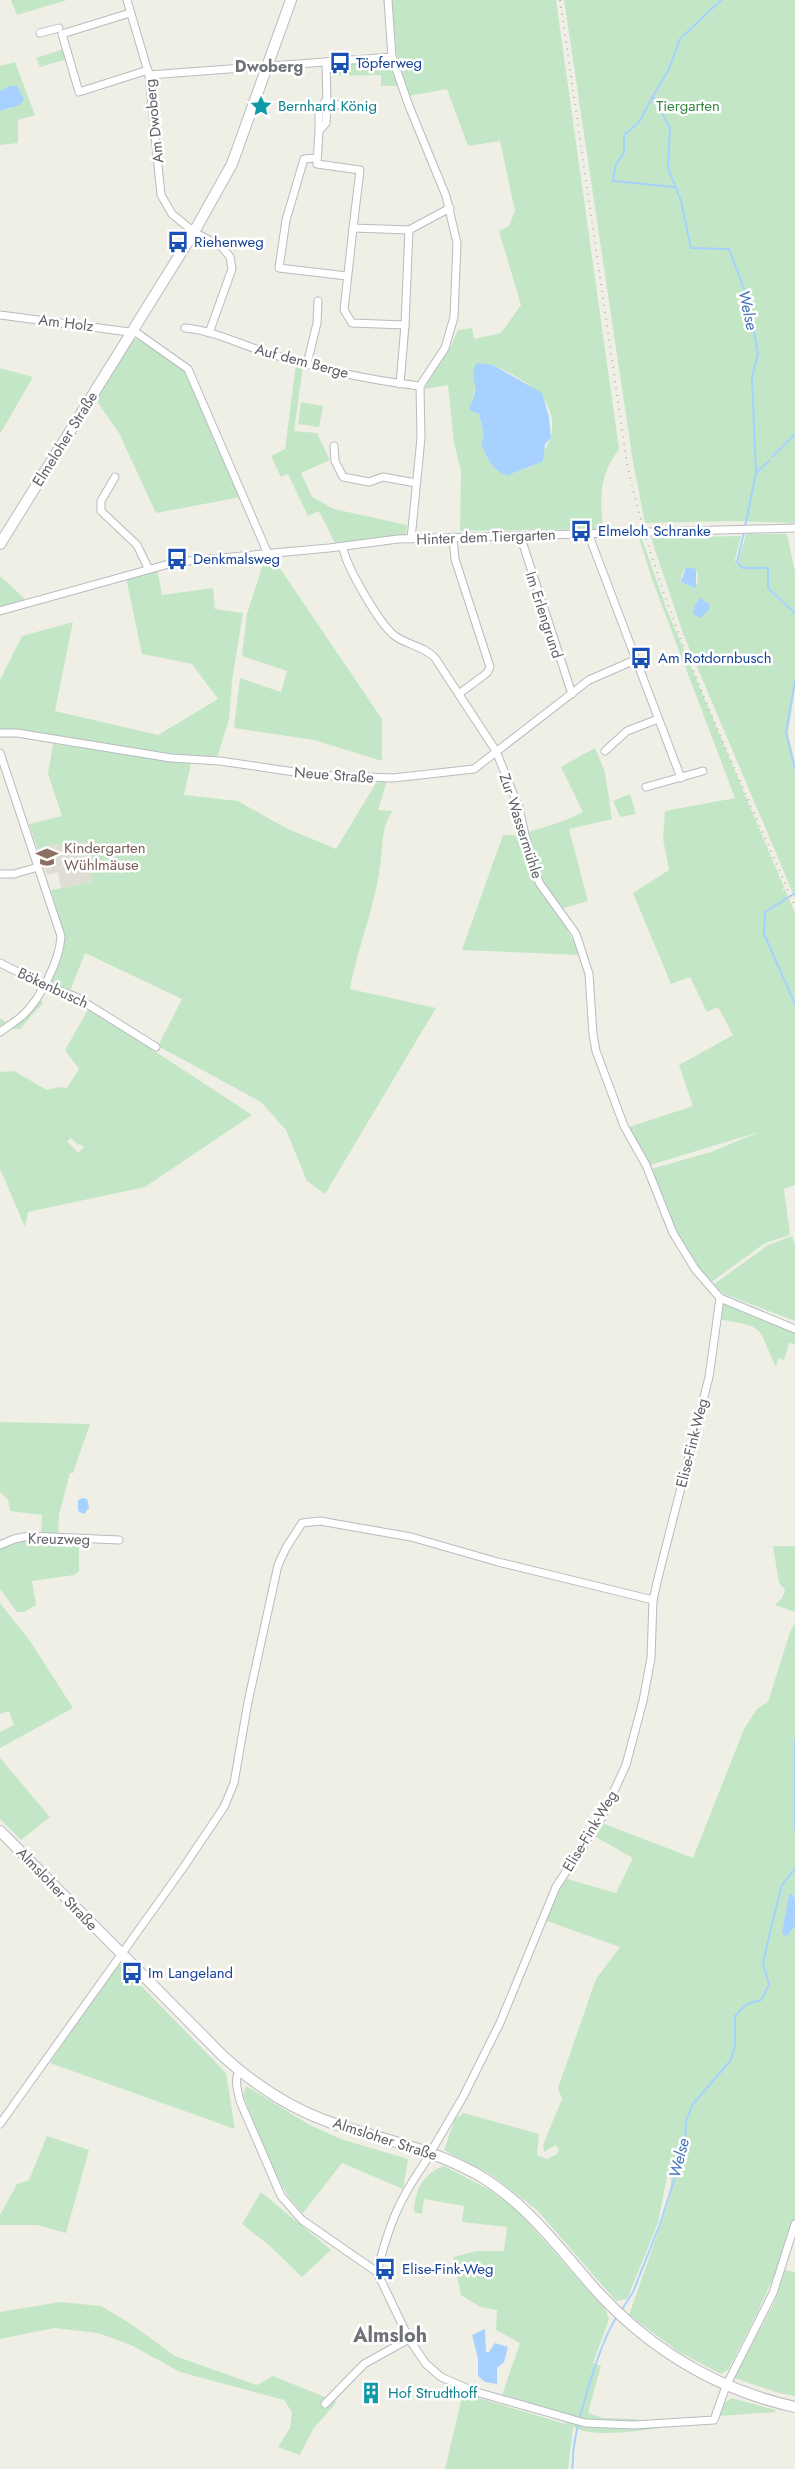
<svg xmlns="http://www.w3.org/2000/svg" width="795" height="2469" viewBox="0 0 795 2469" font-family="Jost,sans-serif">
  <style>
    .education { fill: #e0ded4 }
    .green { fill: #c3e7c6; fill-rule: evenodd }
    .water { fill: #a7d1ff }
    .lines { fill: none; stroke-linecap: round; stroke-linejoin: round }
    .stream { stroke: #a7d1ff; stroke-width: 2 }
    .street-casing { stroke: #b8bbc0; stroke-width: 9 }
    .secondary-casing { stroke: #b9bcc2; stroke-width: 12 }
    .street { stroke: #fff; stroke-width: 7 }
    .secondary { stroke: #fff; stroke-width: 10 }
    .rail { stroke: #b6b7b7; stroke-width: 2; stroke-dasharray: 1 6; stroke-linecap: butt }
    .street-bridge-casing { stroke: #b8bbc0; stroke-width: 9; stroke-linecap: butt }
    .street-bridge { stroke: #fff; stroke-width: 7 }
    .labels { text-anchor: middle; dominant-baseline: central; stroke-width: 5; stroke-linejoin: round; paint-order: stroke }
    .transit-label { font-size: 15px; fill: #164399; stroke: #fff; text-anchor: start }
    .culture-label { font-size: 15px; fill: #0d838f; stroke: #fff; text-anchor: start }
    .park-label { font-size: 15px; fill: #358640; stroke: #fff }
    .street-label { font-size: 15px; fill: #5e6166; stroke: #fff }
    .education-label { font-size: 15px; fill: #785e54; stroke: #fff; text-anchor: start }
    .neighbourhood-label { font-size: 16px; font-weight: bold; fill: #6f7378; stroke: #fff }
    .water-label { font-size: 16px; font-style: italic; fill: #4574bb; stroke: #fff }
    .district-label { font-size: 20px; font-weight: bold; fill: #6f7378; stroke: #fff }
  </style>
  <rect width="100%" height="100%" fill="#f0efe6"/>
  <path class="education" d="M102,820l-15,22 5,40 -31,6 -3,-16 -11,3 -18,-51z"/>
  <g class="green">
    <path d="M11,0h56l-50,15z"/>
    <path d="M392,0h164l63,449c-20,26 -19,49 -16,80l-143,2 1,-60 -7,-28 -6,-58 -23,4 1,-4 24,-37 8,-18 14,-2 2,11 27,-6 20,-28 -22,-74 10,-5 6,-15 -15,-70 -32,5 -21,-57 -38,7 -12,-36zM493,365c28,13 67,32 58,71 -2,9 -8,11 -9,25 -18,11 -29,11 -49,5l-7,-10 -5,-14 3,-6 -5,-22 -8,-3 4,-28z"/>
    <path d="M564,0h231v523l-60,-2 -90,2 -12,-61z"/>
    <path d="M64,49l3,10 -27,8 -4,-9z"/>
    <path d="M390,60l8,26h-17v-11l-49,1 -1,-12z"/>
    <path d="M15,62l20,53 -17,5v23l-18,2v-34l12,-3 -12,-17v-25z"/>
    <path d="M130,339h9l45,29 57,129 -85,16 -37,-80 -23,-33z"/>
    <path d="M296,364l7,2 -9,65 23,2 13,27 -29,13 11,24 22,12 73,16 -1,10 -71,8 -16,-32 -11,5 -20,-42 -7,3 -10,-21 14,-7z"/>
    <path d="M0,368l33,9 -33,57z"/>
    <path d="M301,402l22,4 -4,21 -21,-3z"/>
    <path d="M746,534h41l8,38v116l-7,45 7,31v134l-111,-262 -33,-98 90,-2 -6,24 2,5zM686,567l12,6 -1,11 -3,4 -13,-6 1,-8z"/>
    <path d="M639,538l3,1 25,71 117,277 -2,5 3,-3 10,24v272l-11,4 6,46 -25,8 -55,40c-29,-33 -44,-73 -59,-114l60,-17 48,-20 -109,33 -21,-38 64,-21 -14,-41 54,-30 -15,-28 -11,5 -17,-35 -19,7 -38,-91 36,-23 -6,-31 2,-28 70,-13 -82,-216z"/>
    <path d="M273,558l109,161v42l-68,-21 -80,-12 6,-50 41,14 6,-21 -45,-15 5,-42 17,-53z"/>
    <path d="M157,569l5,26 51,-7 2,21 28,4 -11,68 -3,38 -12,39 -44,-2 -173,-27v-49l22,-44 51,-14 -18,89 103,24 60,-36 -26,-35 -50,-10 -16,-76z"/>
    <path d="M0,576l24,22 1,3 -25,7z"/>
    <path d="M53,744l138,19 -7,32 54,6 48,27 50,21 40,-66 11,-2 -9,29 15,1c-11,13 -10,32 -12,47 -4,45 -23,87 -31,131l86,19 -111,186 -18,-13 -21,-51 -25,-28 -103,-56 24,-47 -97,-46 -15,38 -19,-8 13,-38 -1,-14 -12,-41 41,-8 -5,-40 -37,3 -12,4 -9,-25 33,-8 -14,-42z"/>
    <path d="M595,748l10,24 7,47 -43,10 19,72 -27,8c-21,-30 -27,-41 -35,-76l40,-13 17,-8 -22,-45z"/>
    <path d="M630,794l6,20 -16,3 -7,-16z"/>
    <path d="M503,835h18c4,15 5,31 13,45 15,26 35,47 46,75l-118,-5z"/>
    <path d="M36,995l7,8 -23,26h-11l-9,8v-19l7,5 18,-15z"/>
    <path d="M89,1008l163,107 -107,72 -117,25 -3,15 -25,-58v-97l14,-1 33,19 12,-3 8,1 12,-19 -14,-19zM71,1138l7,7 2,-1 4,3 -6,6 -11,-12z"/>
    <path d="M792,1236l3,8v77l-71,-27 -11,-9 55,-40z"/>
    <path d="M721,1303l74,27v14l-6,-1 -5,17 -6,-2 -2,9c-19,-38 -7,-40 -54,-47z"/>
    <path d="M0,1422l90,2 -17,49h-3l-11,42 -1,20 -17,-2 1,-18 -32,-4 -2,-12 -8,-7z"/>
    <path d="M22,1541l57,2v28l-5,4 -42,6 4,24 -12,7h-7l-17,-23v-40z"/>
    <path d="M773,1546h22v66l-20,-7 7,-7 3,-8 -6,-7z"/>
    <path d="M0,1603l30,38 43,67 -73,40v-16l14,-7 -5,-14 -9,3z"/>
    <path d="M795,1623v276l-6,-5 -7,38 13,-6v292c-16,54 -41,102 -67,152l-7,4 -42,-22 -50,-37 41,-117 1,-20 -3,-7 -10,52 -31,76 -11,2 -79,-91 -47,-36 -46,-24 11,-31 9,-6 75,21 -2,21 10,4 9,-4 3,-5 -3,-5 -12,7 -1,-7 19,-46 -4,-11 38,-109 24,-32 -76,-27 16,-37 4,-5 52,15 17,-35 -39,-22 8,-13 91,35 51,-129 13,-20 11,-7 22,-70z"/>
    <path d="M0,1758l50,59 -29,23 -21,-21z"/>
    <path d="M118,1962l108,111 9,56 -185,-66z"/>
    <path d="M246,2086l64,39 31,14 67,20 -5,30 -61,-26 -39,50c-31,-30 -43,-78 -60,-118z"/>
    <path d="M47,2136l42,14 -23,83 -29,-8h-37v-10l17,-31 12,-4z"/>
    <path d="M444,2166l44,23 28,20 89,100 4,10 -16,44 8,3 -13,47 15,5 32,1 25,9c-23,3 -67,10 -87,-1l-5,42h-123l17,-72 4,-3 103,31 -34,-20 -33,-10 18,-52 -24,-13 1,-20 -17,-3 -19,-12 -8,-38 24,-6h27l3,-24 -45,-5 2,-16 -40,-7 -2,15 -8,-2c1,-22 9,-39 30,-46z"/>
    <path d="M261,2192l70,58 -29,27 -32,-31 -28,-22z"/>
    <path d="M785,2270l10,2v124l-16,-3 -45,-15 41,-77z"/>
    <path d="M60,2302l41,4 30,18 44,32 82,29 16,-9 64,26 -24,27 -13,26 -22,-8 12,-19 2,-16 -8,-12 -104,-28 -49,-27 -33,-12 -44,-5 -54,11v-27z"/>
    <path d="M732,2398l44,12 -1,2 -55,4 4,-13z"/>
  </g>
  <g class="water">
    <path d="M10,86h7l7,13 -4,6 -20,6v-20z"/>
    <path d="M477,363l16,2 49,28 7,24 2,21 -6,6 -2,17c-10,6 -32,11 -35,15 -15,-5 -23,-19 -27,-34l3,-6 -5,-22 -8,-3 -2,-3c3,-6 6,-13 6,-20 0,-10 -5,-16 2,-25z"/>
    <path d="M686,567l10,2v18l-2,1 -13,-6z"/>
    <path d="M701,598l9,7 -2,6 -8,7 -7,-4c0,-6 3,-12 8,-16z"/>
    <path d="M83,1498l4,1 2,9 -5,6 -6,-3v-11z"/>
    <path d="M791,1893l4,6v27l-9,11 -4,-5 7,-38z"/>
    <path d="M485,2329l1,23h3l6,-9 13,4 -4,15 -7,6v16l-12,-2 -7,-6v-18l-6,-23z"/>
  </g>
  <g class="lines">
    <g class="stream">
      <path d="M721,0l-41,39 -11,30 -16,27 17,32 -2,40 13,33 10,47 38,1 19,50 10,55 -6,23 4,96 -11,54"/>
      <path d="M653,96l-14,26 -15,13v18l-8,11 -3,17 62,6"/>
      <path d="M772,457l23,-23"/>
      <path d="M756,473l13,-12"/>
      <path d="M744,532l-7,30 6,6h25v20l27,25"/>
      <path d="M795,681l-9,52 9,35"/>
      <path d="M795,893l-30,19 -1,22 31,70"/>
      <path d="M795,1741v88"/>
      <path d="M621,2311l12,-19 27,-68 25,-78 1,-25 7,-17 38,-44 4,-14v-30l12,-12 14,-4 8,-15 -6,-22 9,-39 10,-39 13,-16"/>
      <path d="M572,2469c2,-8 0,-15 2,-23 4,-28 27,-108 43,-129"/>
    </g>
    <g class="street-casing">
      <g id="street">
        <path d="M127,0l22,75 12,120 11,19 22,18 28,15 8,10 2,12 -23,64"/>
        <path d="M388,0l4,57 17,49 37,90 11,47 -3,74 -9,31 -25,38 1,52 -10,101"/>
        <path d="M130,13l-68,21 17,58 69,-22"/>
        <path d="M40,33l19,-5"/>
        <path d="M326,62l1,42 30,2"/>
        <path d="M149,75l243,-18"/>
        <path d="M327,104l-1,19 -7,8 -2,33 43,6 -7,58 56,2 41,-22"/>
        <path d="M319,131v-22l8,-10"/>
        <path d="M316,158l-12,1 -18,61 -7,48 68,8"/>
        <path d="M353,228l-9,82 8,13 53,2 4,-95"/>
        <path d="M0,315l137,18 51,36 80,185"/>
        <path d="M185,328c26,2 52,15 77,23 52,17 105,29 158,35"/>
        <path d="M307,364l10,-41 1,-22"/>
        <path d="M400,384l5,-59"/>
        <path d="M334,446l1,15 8,16 26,5 14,-5 33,6"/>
        <path d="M115,477l-14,24v10l36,34 11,23"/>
        <path d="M588,533l93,245"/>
        <path d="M520,535l52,159"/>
        <path d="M453,537l2,22 35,108 -3,6 -27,20"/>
        <path d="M343,547c2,18 37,78 52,89 12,9 29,10 40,22l61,93 23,57 13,58 8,18 36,50 13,40 4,60 3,17 28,75 22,39 27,68 22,36 25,29 75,31"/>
        <path d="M0,611l176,-49 153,-14 69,-9 397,-11"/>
        <path d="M0,733h17l154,25 49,3 95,14 78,3 81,-9 115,-89 46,-20"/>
        <path d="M605,751l22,-20 31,-12"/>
        <path d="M0,753l61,183c-1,24 -21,64 -39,80 -7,6 -15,11 -22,16"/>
        <path d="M646,787l57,-16"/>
        <path d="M0,874h14l24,-7"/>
        <path d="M0,963l44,22 32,12 80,50"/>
        <path d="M0,1545l14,-6 15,-3 90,4"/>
        <path d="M239,2071c-5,9 -1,21 1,30l41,95 21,24 75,52 32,67 17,25 15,13 32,14 112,32 49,2 80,-5 12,-34 47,-93 22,-69"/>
        <path d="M0,2124l183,-256 41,-61 10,-24 14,-81 30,-137 8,-17 16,-25 18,-2 91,16 87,25 155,38"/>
        <path d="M439,2138l24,-41 37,-74 56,-136 46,-70 24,-52 17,-64 8,-43 2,-58 5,-22 51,-201 11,-79"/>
        <path d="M377,2272c11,-44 21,-71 47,-108"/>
        <path d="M325,2404l39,-40 45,-25"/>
      </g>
    </g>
    <g class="secondary-casing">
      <g id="secondary">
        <path d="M0,544l194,-312 38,-68 59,-164"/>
        <path d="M0,1831l224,226c31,28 66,51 105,65 53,18 108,27 156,57 44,28 75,70 109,109 55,61 120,101 201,119"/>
      </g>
    </g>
    <use href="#street" class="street"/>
    <use href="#secondary" class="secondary"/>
    <path class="rail" d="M560,0l67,464c34,154 106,298 168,442"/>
    <g class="street-bridge-casing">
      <path id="street-bridge" d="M424,2164l15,-26"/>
    </g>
    <use href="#street-bridge" class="street-bridge"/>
  </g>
  <defs>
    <g id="bus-bare" transform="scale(1.725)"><path d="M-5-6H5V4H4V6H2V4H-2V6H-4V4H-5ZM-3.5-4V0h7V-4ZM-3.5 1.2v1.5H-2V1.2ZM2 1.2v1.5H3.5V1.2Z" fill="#1a4fb4" stroke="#fff" stroke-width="2.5" paint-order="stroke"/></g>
    <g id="sight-bare" transform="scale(1.725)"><path d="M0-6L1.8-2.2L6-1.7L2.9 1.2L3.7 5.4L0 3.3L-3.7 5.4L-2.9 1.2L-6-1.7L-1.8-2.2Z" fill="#0f9aa8" stroke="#fff" stroke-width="2.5" paint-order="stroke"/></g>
    <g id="school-bare" transform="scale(1.725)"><path d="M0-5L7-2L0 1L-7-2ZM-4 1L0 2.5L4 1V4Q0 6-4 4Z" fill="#8d6e63" stroke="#fff" stroke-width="2.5" paint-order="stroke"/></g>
    <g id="building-bare" transform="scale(1.725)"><path d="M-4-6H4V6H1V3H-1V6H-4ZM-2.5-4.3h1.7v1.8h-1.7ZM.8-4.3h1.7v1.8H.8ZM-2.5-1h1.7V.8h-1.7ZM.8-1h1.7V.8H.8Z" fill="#0f9aa8" stroke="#fff" stroke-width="2.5" paint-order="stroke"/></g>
  </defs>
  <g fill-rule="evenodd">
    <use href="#bus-bare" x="340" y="63"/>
    <use href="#sight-bare" x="261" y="106"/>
    <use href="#bus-bare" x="178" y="242"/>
    <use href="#bus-bare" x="581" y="531"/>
    <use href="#bus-bare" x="177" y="559"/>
    <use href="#bus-bare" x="641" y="658"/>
    <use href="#school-bare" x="47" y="857"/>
    <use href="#bus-bare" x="132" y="1973"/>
    <use href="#bus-bare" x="385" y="2269"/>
    <use href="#building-bare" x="371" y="2393"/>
  </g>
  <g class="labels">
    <g class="transit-label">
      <text x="356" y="63">Töpferweg</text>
      <text x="194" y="242">Riehenweg</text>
      <text x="598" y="531">Elmeloh Schranke</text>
      <text x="193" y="559">Denkmalsweg</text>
      <text x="658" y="658">Am Rotdornbusch</text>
      <text x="148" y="1973">Im Langeland</text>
      <text x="402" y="2269">Elise-Fink-Weg</text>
    </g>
    <g class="culture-label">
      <text x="278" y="106">Bernhard König</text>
      <text x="388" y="2393">Hof Strudthoff</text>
    </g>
    <g class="park-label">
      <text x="688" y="106">Tiergarten</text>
    </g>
    <g class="street-label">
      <text transform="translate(154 121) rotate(-96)">Am Dwoberg</text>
      <text transform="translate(66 323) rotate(7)">Am Holz</text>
      <text transform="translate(302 361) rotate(15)">Auf dem Berge</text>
      <text transform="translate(65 439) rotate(-58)">Elmeloher Straße</text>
      <text transform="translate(486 537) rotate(-2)">Hinter dem Tiergarten</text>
      <text transform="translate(544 615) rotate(72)">Im Erlengrund</text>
      <text transform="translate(334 775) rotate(4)">Neue Straße</text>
      <text transform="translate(521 826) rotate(72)">Zur Wassermühle</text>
      <text transform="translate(53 988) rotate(25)">Bökenbusch</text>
      <text transform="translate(692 1443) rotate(-76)">Elise-Fink-Weg</text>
      <text transform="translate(59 1539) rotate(1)">Kreuzweg</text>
      <text transform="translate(590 1831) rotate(-59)">Elise-Fink-Weg</text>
      <text transform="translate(57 1889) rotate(46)">Almsloher Straße</text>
      <text transform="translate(385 2139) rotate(18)">Almsloher Straße</text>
    </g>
    <g class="education-label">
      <text x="64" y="848">Kindergarten<tspan x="64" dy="17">Wühlmäuse</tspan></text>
    </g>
    <g class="neighbourhood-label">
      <text x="269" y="66">Dwoberg</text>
    </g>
    <g class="water-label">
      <text transform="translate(748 310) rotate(77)">Welse</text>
      <text transform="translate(679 2158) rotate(-76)">Welse</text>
    </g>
    <g class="district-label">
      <text x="390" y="2335">Almsloh</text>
    </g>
  </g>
</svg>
